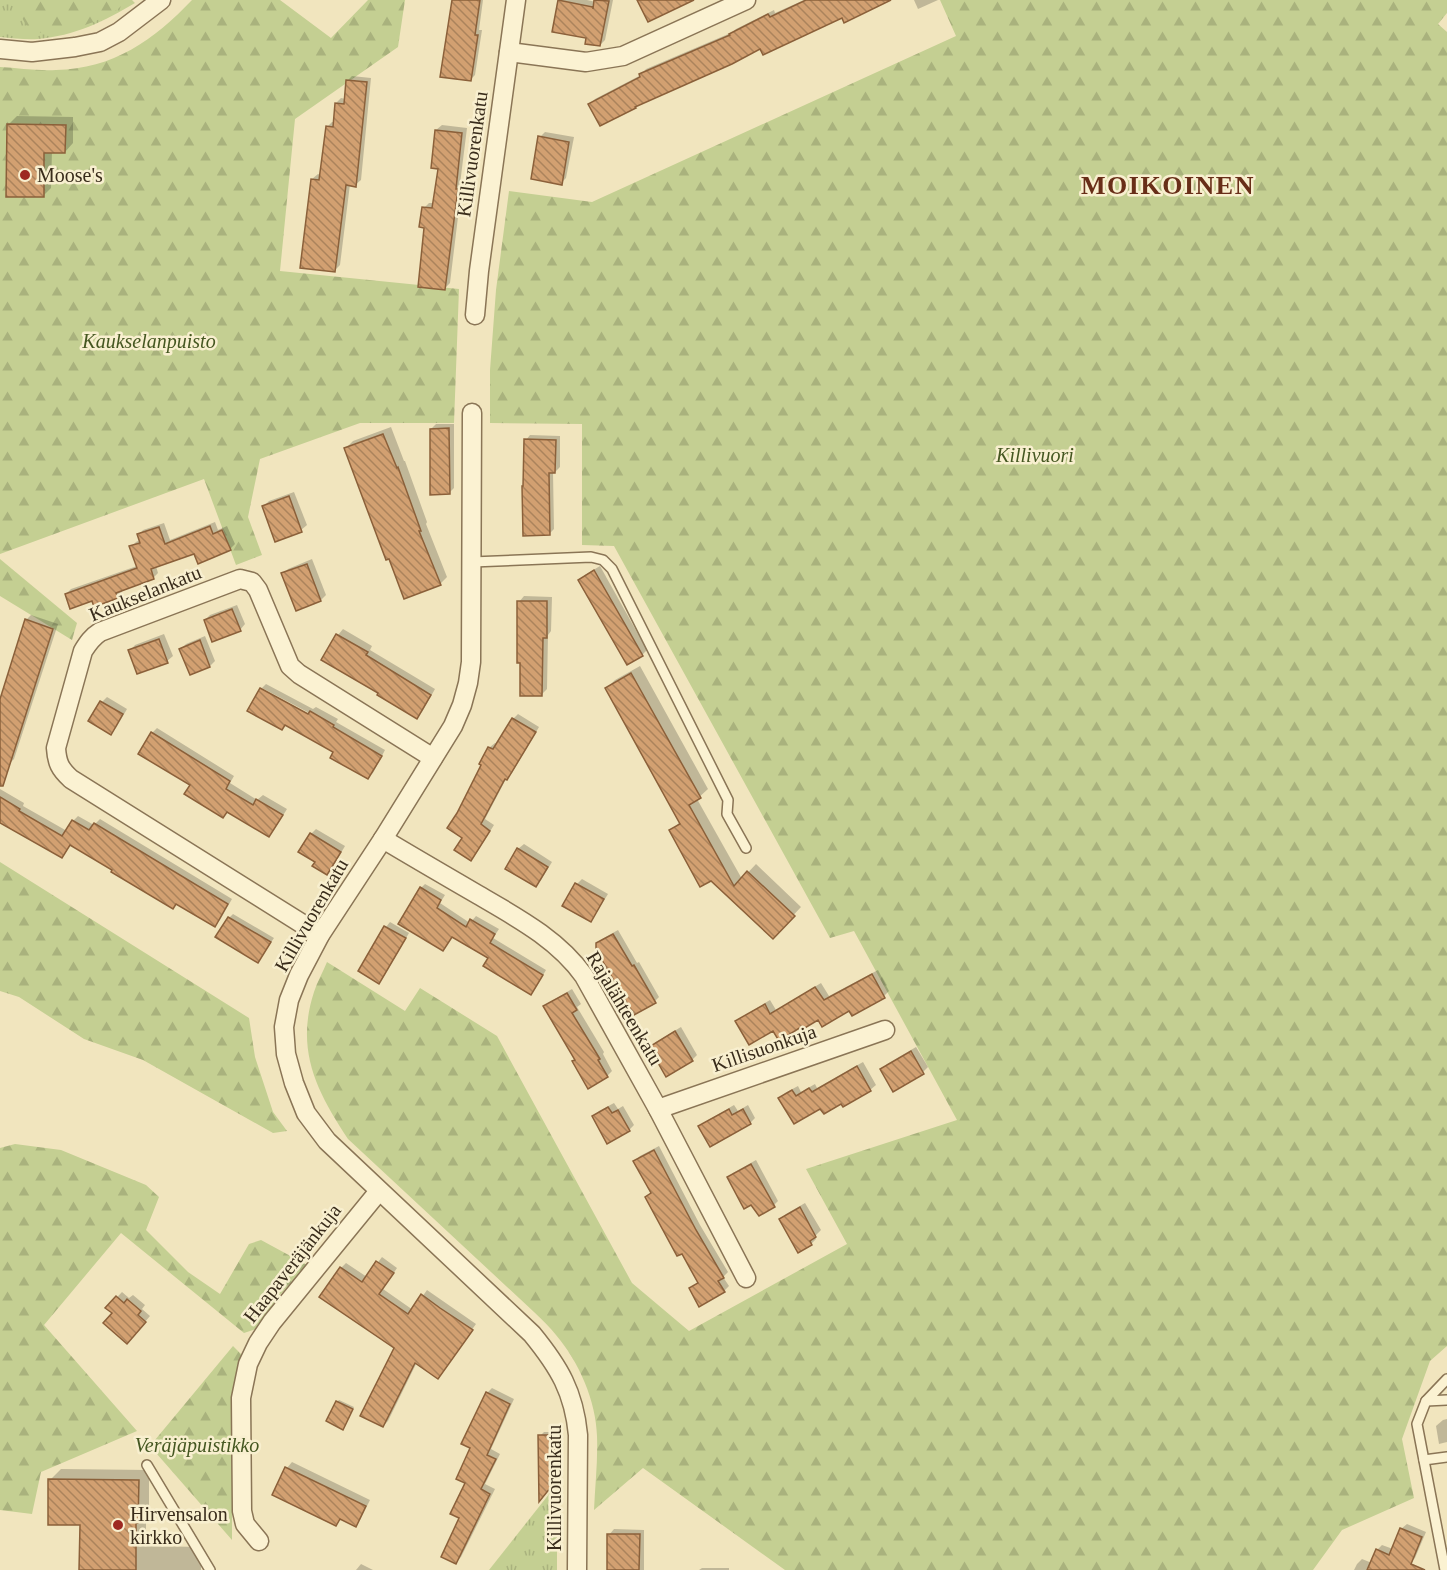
<svg xmlns="http://www.w3.org/2000/svg" width="1447" height="1570" viewBox="0 0 1447 1570" font-family="Georgia,serif">
  <style>
    .grass { fill: url(#grass-tufts) }
    .forest { fill: url(#forest-firs) }
    .shadow { fill: #0003 }
    .building { fill: url(#building-back-hatch); stroke: #8b603a; stroke-width: 1.5 }
    .lines { fill: none; stroke-linecap: round; stroke-linejoin: round }
    .service-casing { stroke: #8a7556; stroke-width: 12 }
    .minor-casing { stroke: #8a7556; stroke-width: 21 }
    .service { stroke: #fbf2d2; stroke-width: 9 }
    .minor { stroke: #fbf2d2; stroke-width: 18 }
    .poi-dot { fill: #9e2922; stroke: #f8efcf; stroke-width: 2 }
    .labels { text-anchor: middle; dominant-baseline: central; stroke-width: 5; stroke-linejoin: round; paint-order: stroke }
    .street-label { font-size: 20px; fill: #392c1b; stroke: #f8efcf }
    .poi-label { font-size: 20px; fill: #392c1b; stroke: #f8efcf; text-anchor: start }
    .park-label { font-size: 20px; font-style: italic; fill: #455721; stroke: #f8efcf }
    .district-label { font-size: 26px; font-weight: bold; letter-spacing: 1.5px; fill: #682e18; stroke: #f8efcf }
  </style>
  <defs>
    <pattern id="grass-tufts" width="24" height="20" patternUnits="userSpaceOnUse" patternTransform="scale(1.5)"><rect width="24" height="20" fill="#c4cf92"/><path d="M3 7l-1-3M5 7V3M7 7l1-3M15 17l-1-3M17 17v-4M19 17l1-3" fill="none" stroke="#a9b27d"/></pattern>
    <pattern id="forest-firs" width="22" height="20" patternUnits="userSpaceOnUse" patternTransform="scale(1.5)"><rect width="22" height="20" fill="#c4cf92"/><path d="M5 1l3.5 6h-7zM16 11l3.5 6h-7z" fill="#a9b27d"/></pattern>
    <pattern id="building-back-hatch" width="6" height="6" patternUnits="userSpaceOnUse" patternTransform="scale(1.5)"><rect width="6" height="6" fill="#d2a071"/><path d="M-1 5l2 2M0 0l6 6M5-1l2 2" fill="none" stroke="#ab835c"/></pattern>
  </defs>
  <rect width="100%" height="100%" fill="#f1e5be"/>
  <g class="grass">
    <path d="M0,0h132l3,3c-30,18 -61,33 -97,36 -12,1 -26,-1 -38,-2z"/>
    <path d="M557,1484v86h-68z"/>
  </g>
  <g class="forest">
    <path d="M33,0h93c-2,2 -4,5 -6,7 -15,14 -69,33 -88,23 -5,-2 -8,-9 -11,-14l7,-12z"/>
    <path d="M192,0h88l51,38 37,-38h37l-7,47 -103,72 -15,152 179,18 -5,134h-94l-100,36 -12,58 14,38 -26,10 -32,-86 -204,75v-487c18,1 37,4 56,3 57,-1 98,-30 136,-70z"/>
    <path d="M940,0h507v13l-9,11 9,8v1314l-17,15 -28,78 12,59 -72,32 -29,40h-528l-142,-102 -49,42c1,-24 4,-49 3,-74 -1,-35 -18,-74 -41,-101 -6,-8 -14,-15 -22,-23l-186,-173c-31,-47 -53,-89 -34,-147 3,-10 9,-20 13,-30l78,49 15,-23 77,48 135,247 57,48 158,-87 -41,-75 151,-49 -103,-189 -24,7 -216,-392 -32,-1v-121l-92,-1v-53l6,-80 13,-99 83,11 364,-166z"/>
    <path d="M0,559l77,64 -5,17 -72,-44z"/>
    <path d="M0,862l249,156 6,39 18,55 14,19 -14,2 -130,-73 -59,-21 -65,-42 -19,-6z"/>
    <path d="M15,1144l46,6 85,35 13,12 -13,33 42,42 32,22 29,-50 12,-4 46,25 -28,31 -23,33 -12,4 -123,-100 -77,92 93,106 -96,41 -9,42 -32,-4v-362z"/>
    <path d="M233,1346l9,9 -8,29 -2,17v139l-82,-94z"/>
  </g>
  <g class="shadow">
    <path d="M452,0h31l-4,30h3l-7,45 -5,5 -17,-74h-2z"/>
    <path d="M561,0h26l9,2v-2h17l-8,40 -5,5 -12,-8 -28,-36z"/>
    <path d="M804,0h83l-126,47 -171,57 5,-5 46,-24 5,-6 87,-37 3,-3 38,-19 1,3z"/>
    <path d="M914,0h24l-20,9z"/>
    <path d="M352,76l19,2 -10,102 -6,5 -5,-1 -10,81 -6,6 -22,-92 6,-5 3,1 6,-48 5,-5h2l2,-19 5,-5 5,1 1,-18z"/>
    <path d="M17,116l56,1v26l-8,9 -13,-1 -1,37 -8,8 -34,-72z"/>
    <path d="M442,125l25,3 -7,56h2l-12,99 -5,5 -19,-61 -2,-19 5,-5h5l5,-35 -3,-38z"/>
    <path d="M545,132l29,5 -8,41 -5,5 -21,-46z"/>
    <path d="M436,424h18v64l-5,5 -18,-64z"/>
    <path d="M391,427l13,34h1l22,61 -1,2 21,53 -7,7 -94,-136 7,-7z"/>
    <path d="M530,435l30,1v31l-5,5h-2l1,57 -5,5 -23,-94z"/>
    <path d="M294,492l13,33 -6,5 -37,-24 5,-5z"/>
    <path d="M215,522l3,8 9,-4 8,18 -5,5 -35,3 -39,14 2,7 -5,5 -32,11 1,3 -5,5 -24,2 -27,-5 5,-5 66,-23 -6,-19 5,-5 4,-2 -1,-5 4,-5 21,-7 6,17z"/>
    <path d="M312,559l14,36 -5,5 -38,-26 5,-5z"/>
    <path d="M600,566l47,84 -5,5 -62,-75 5,-5z"/>
    <path d="M524,596l28,1 -1,34 -3,4 -1,54 -5,5 -23,-92z"/>
    <path d="M237,605l8,19 -5,6 -35,-10 5,-5z"/>
    <path d="M31,615l27,9 -44,135 -5,5 -9,-3v-57l26,-84z"/>
    <path d="M343,629l29,17 -2,4 65,39 -13,23 -5,5 -37,-24 -57,-33 15,-25z"/>
    <path d="M164,634l9,22 -6,5 -29,11 -8,-21 5,-6z"/>
    <path d="M205,636l10,25 -5,5 -20,7 -9,-24 5,-5z"/>
    <path d="M640,666l68,123 -11,10 45,80 14,-15 45,43 -28,30 -102,-107 10,-9 -74,-133 8,-8z"/>
    <path d="M266,684l47,25 3,-2 22,12 -2,3 49,28 -12,23 -5,4 -33,-26 -49,-27 -37,-13 65,8 1,-3 -53,-28z"/>
    <path d="M107,697l20,12 -11,19 -5,5 -21,-12 12,-19z"/>
    <path d="M518,714l21,13 -27,46 -6,6 -21,40 9,6 -18,29 -5,5 -13,-46 25,-49 -2,-1 9,-16 5,-4 2,1 16,-25z"/>
    <path d="M157,728l77,48 -4,7 27,17 6,-5 24,14 -13,21 -5,5 -41,-24 -5,5 -31,-31 -40,-52z"/>
    <path d="M0,789l24,14 -1,3 44,25 6,-10 5,-5 16,9 6,-6 132,80 -12,21 -5,5 -101,-55 -43,-26 -9,12 -62,-35z"/>
    <path d="M316,829l29,17 -13,22 -5,5 -16,-39z"/>
    <path d="M524,844l28,18 -11,18 -5,5 -18,-36z"/>
    <path d="M582,879l26,15 -13,21 -5,5 -26,-15 13,-21z"/>
    <path d="M425,884l20,11 -5,8 30,20 6,-7 23,13 -6,9 53,32 -11,19 -4,4 -41,-36 -37,-21 -10,13 -22,-61z"/>
    <path d="M233,914l41,24 -16,23 -29,-43z"/>
    <path d="M390,922l19,11 -26,45 -4,4 -19,-11 26,-44z"/>
    <path d="M618,930l19,33 2,-1 20,35 -4,4 -58,-57 5,-5z"/>
    <path d="M878,970l11,21 -5,5 -32,18 -2,-5 -31,9 -17,7 -29,4 -36,-7 5,-5 28,-17 6,10 45,-27 8,13z"/>
    <path d="M572,989l9,15 -4,3 27,45 -1,2 9,17 -5,5 -31,-17 -31,-52 5,-5z"/>
    <path d="M681,1027l16,28 -5,5 -41,-13 5,-5z"/>
    <path d="M916,1047l12,20 -5,5 -41,-3 5,-5z"/>
    <path d="M863,1062l13,23 -6,5 -27,15 -2,-3 -20,5 -41,-9 5,-5 13,-7 3,6 14,-8 2,4z"/>
    <path d="M614,1103l4,6 5,-3 11,19 -5,5 -36,-14 6,-5z"/>
    <path d="M734,1105l4,6 10,-6 7,13 -5,5 -50,4 5,-5z"/>
    <path d="M659,1146l41,79 28,47 -5,5 6,9 -5,5 -33,-2 8,-8 -52,-84 5,-5 -17,-31 5,-5z"/>
    <path d="M756,1160l22,41 -4,4 -45,-28 4,-4z"/>
    <path d="M805,1203l16,27 -6,6 1,3 -5,5 -30,-24 5,-6z"/>
    <path d="M382,1257l15,11 -14,21 30,21 14,-20 49,34 -38,53 -21,-15 -29,59 -5,5 13,-78 -55,-80 5,-5 21,14z"/>
    <path d="M122,1292l7,6 4,-3 12,10 -3,4 8,7 -18,21 -18,-24 -7,-5z"/>
    <path d="M492,1388l22,11 -23,50 9,5 -15,30 10,5 -34,68 -5,5 16,-115 15,-54z"/>
    <path d="M339,1400l15,7 -9,19 -8,-24z"/>
    <path d="M1447,1419v23l-8,2 -3,-18 7,-6z"/>
    <path d="M544,1432h14v44l-15,20 -3,-60z"/>
    <path d="M292,1462l78,38 -10,20 -5,5 -14,-7 -5,7 -62,-30 13,-27z"/>
    <path d="M61,1469l88,1v40l-3,3v33l55,1v23h-120v-46l-31,-44z"/>
    <path d="M1407,1524l19,8 -11,26 -5,5 -21,7h-35l3,-6 5,-5 10,4 5,-13 5,-5 11,4 8,-20z"/>
    <path d="M614,1529l30,1v40h-36l1,-35z"/>
    <path d="M361,1564l12,6h-17z"/>
    <path d="M702,1568h27v2h-30z"/>
  </g>
  <g class="building">
    <path d="M452,0h28l-5,35h3l-7,46 -31,-4z"/>
    <path d="M558,0l35,7v2l1,-9 15,1 -9,45 -15,-2 1,-6 -34,-6z"/>
    <path d="M637,0h57l-46,22z"/>
    <path d="M806,0h85l-47,23 -2,-5 -79,37 -3,-6 -28,15 -97,43 1,1 -36,18 -12,-22 52,-27 -1,-3 91,-39 -1,-1 39,-20 2,3z"/>
    <path d="M346,80l21,2 -11,105 -10,-2 -11,87 -35,-4 11,-89 8,1 7,-54 7,1 2,-24 9,1z"/>
    <path d="M7,124l59,1 -1,28h-21v44h-38z"/>
    <path d="M435,130l27,3 -6,56h2l-13,101 -27,-3 6,-59 -5,-1 3,-20 10,1 6,-39 -7,-1z"/>
    <path d="M538,136l31,6 -7,43 -31,-6z"/>
    <path d="M449,428l1,66 -20,1v-66z"/>
    <path d="M383,434l14,34 1,-1 23,64h-2l22,54 -37,14 -15,-40 -3,1 -42,-112z"/>
    <path d="M524,439l32,1 -1,33h-6l1,62 -27,1 -1,-50h1z"/>
    <path d="M289,496l13,36 -27,10 -13,-36z"/>
    <path d="M210,526l3,8 9,-4 9,20 -33,14 -4,-10 -43,15 3,10 -38,14 2,5 -24,9 -2,-6 -22,8 -5,-15 72,-26 -8,-22 11,-3 -3,-9 22,-7 6,17z"/>
    <path d="M307,564l14,37 -25,10 -15,-38z"/>
    <path d="M594,570l49,86 -16,9 -49,-85z"/>
    <path d="M517,601h30v37h-4l-1,58h-22v-33h-3z"/>
    <path d="M232,609l9,22 -29,11 -8,-22z"/>
    <path d="M25,619l28,10 -50,157h-3v-87z"/>
    <path d="M336,634l32,18 -2,3 65,40 -14,24 -40,-24 1,-2 -57,-33z"/>
    <path d="M159,639l9,24 -31,11 -9,-24z"/>
    <path d="M200,640l10,27 -20,8 -11,-26z"/>
    <path d="M631,673l70,125 -12,7 45,81 13,-15 48,45 -22,23 -62,-58 -11,6 -31,-57 11,-6 -75,-136z"/>
    <path d="M260,688l48,26 2,-3 24,14 -1,2 49,29 -14,23 -38,-21 3,-6 -48,-27 -3,5 -35,-19z"/>
    <path d="M100,701l23,13 -12,21 -23,-14z"/>
    <path d="M512,718l24,14 -29,48 -2,-1 -24,45 9,7 -19,30 -17,-11 8,-12 -15,-10 10,-15 24,-48 -2,-1 9,-17 5,2z"/>
    <path d="M151,732l79,49 -4,8 27,16 3,-6 27,16 -14,22 -42,-25 -4,6 -39,-24 6,-9 -52,-31z"/>
    <path d="M0,797l20,12 -1,2 43,25 10,-16 17,10 5,-7 134,81 -13,23 -39,-23 -3,5 -62,-37 1,-2 -42,-25 -8,13 -62,-35z"/>
    <path d="M310,833l31,19 -14,23 -15,-9 3,-4 -17,-10z"/>
    <path d="M517,848l31,19 -12,20 -31,-18z"/>
    <path d="M575,883l29,16 -13,23 -29,-16z"/>
    <path d="M420,887l21,13 -4,8 29,19 4,-8 25,15 -5,9 53,32 -12,20 -48,-29 5,-8 -36,-21 -9,14 -45,-27z"/>
    <path d="M228,917l43,25 -13,21 -43,-26z"/>
    <path d="M384,926l22,12 -27,46 -21,-13z"/>
    <path d="M613,934l19,32 2,-1 22,38 -22,12 -38,-65v-7z"/>
    <path d="M872,974l13,24 -33,18 -3,-5 -27,16 -4,-7 -15,9 -2,-2 -22,14 -6,-10 -24,14 -14,-24 30,-17 5,10 45,-27 9,13z"/>
    <path d="M567,993l10,17 -5,3 28,46 -2,1 10,17 -20,12 -16,-28 3,-1 -32,-54z"/>
    <path d="M675,1031l18,30 -27,16 -17,-30z"/>
    <path d="M911,1051l13,23 -31,18 -13,-23z"/>
    <path d="M857,1066l14,25 -28,16 -2,-3 -17,10 -4,-5 -26,15 -16,-26 14,-8 4,6 13,-8 3,4z"/>
    <path d="M608,1107l4,6 6,-3 12,21 -23,13 -15,-28z"/>
    <path d="M729,1109l3,6 11,-6 8,15 -41,23 -12,-21z"/>
    <path d="M654,1150l42,80 28,48 -6,3 7,11 -26,15 -10,-19 9,-5 -16,-29 -5,2 -32,-59 6,-4 -18,-32z"/>
    <path d="M751,1164l24,43 -16,9 -8,-11 -7,4 -17,-32z"/>
    <path d="M800,1207l16,30 -6,4 2,4 -14,8 -19,-34z"/>
    <path d="M376,1261l18,12 -15,21 29,20 13,-20 19,14 33,22 -35,49 -23,-16 -32,64 -23,-11 34,-68 -75,-51 21,-30 22,15z"/>
    <path d="M116,1296l8,7 3,-4 14,12 -3,4 8,7 -19,22 -24,-21 9,-10 -7,-5z"/>
    <path d="M486,1392l24,12 -23,51 9,4 -15,30 9,5 -34,70 -15,-7 18,-39 -9,-4 15,-31 -9,-4 14,-31 -9,-4z"/>
    <path d="M336,1401l17,8 -10,21 -17,-9z"/>
    <path d="M538,1435h16l1,47 -16,20z"/>
    <path d="M285,1467l81,39 -10,21 -16,-8 -4,7 -64,-31z"/>
    <path d="M48,1479l91,1 -1,43h-2v47h-57l1,-45h-32z"/>
    <path d="M1400,1528l22,9 -11,27 14,6h-58l9,-21 13,6z"/>
    <path d="M607,1534h33l-1,36h-32z"/>
  </g>
  <g class="lines">
    <g class="service-casing">
      <g id="service">
        <path d="M472,562l119,-5 12,3 9,9 116,231 -1,14 19,34"/>
        <path d="M1426,1401l21,-1"/>
        <path d="M1424,1460l23,-3"/>
        <path d="M147,1465l63,105"/>
        <path d="M1445,1570l-28,-146 9,-23 21,-22"/>
      </g>
    </g>
    <g class="minor-casing">
      <g id="minor">
        <path d="M0,49l32,3 43,-5 25,-5 19,-10 42,-32"/>
        <path d="M509,52l77,10 37,-6 123,-56"/>
        <path d="M475,315l4,-44 37,-271"/>
        <path d="M472,413l-1,249 -3,21 -6,22 -9,21 -70,113 -63,96 -21,40 -10,25 -5,27 2,27 8,29 12,30 21,28 205,193c27,33 42,58 46,101l-1,135"/>
        <path d="M383,839c30,18 61,36 92,54 39,23 82,45 109,83l74,133 88,169"/>
        <path d="M320,935l-249,-156c-11,-10 -14,-16 -15,-31l27,-97c5,-8 9,-14 17,-19l140,-53 12,3 6,8 32,76 9,8 134,84"/>
        <path d="M658,1109l227,-79"/>
        <path d="M259,1541l-14,-17 -3,-13 -1,-113 7,-34 10,-21 14,-21 107,-131"/>
      </g>
    </g>
    <use href="#service" class="service"/>
    <use href="#minor" class="minor"/>
  </g>
  <g class="poi-dot">
    <circle cx="25" cy="175" r="6"/>
    <circle cx="118" cy="1525" r="6"/>
  </g>
  <g class="labels">
    <g class="street-label">
      <text transform="translate(472 154) rotate(-82)">Killivuorenkatu</text>
      <text transform="translate(145 593) rotate(-22)">Kaukselankatu</text>
      <text transform="translate(311 915) rotate(-60)">Killivuorenkatu</text>
      <text transform="translate(625 1008) rotate(59)">Rajalähteenkatu</text>
      <text transform="translate(764 1048) rotate(-19)">Killisuonkuja</text>
      <text transform="translate(292 1263) rotate(-52)">Haapaveräjänkuja</text>
      <text transform="translate(554 1488) rotate(-90)">Killivuorenkatu</text>
    </g>
    <g class="poi-label">
      <text x="37" y="175">Moose's</text>
      <text x="130" y="1514">Hirvensalon<tspan x="130" dy="23">kirkko</tspan></text>
    </g>
    <g class="park-label">
      <text x="149" y="341">Kaukselanpuisto</text>
      <text x="1035" y="455">Killivuori</text>
      <text x="197" y="1445">Veräjäpuistikko</text>
    </g>
    <g class="district-label">
      <text x="1168" y="185">MOIKOINEN</text>
    </g>
  </g>
</svg>
